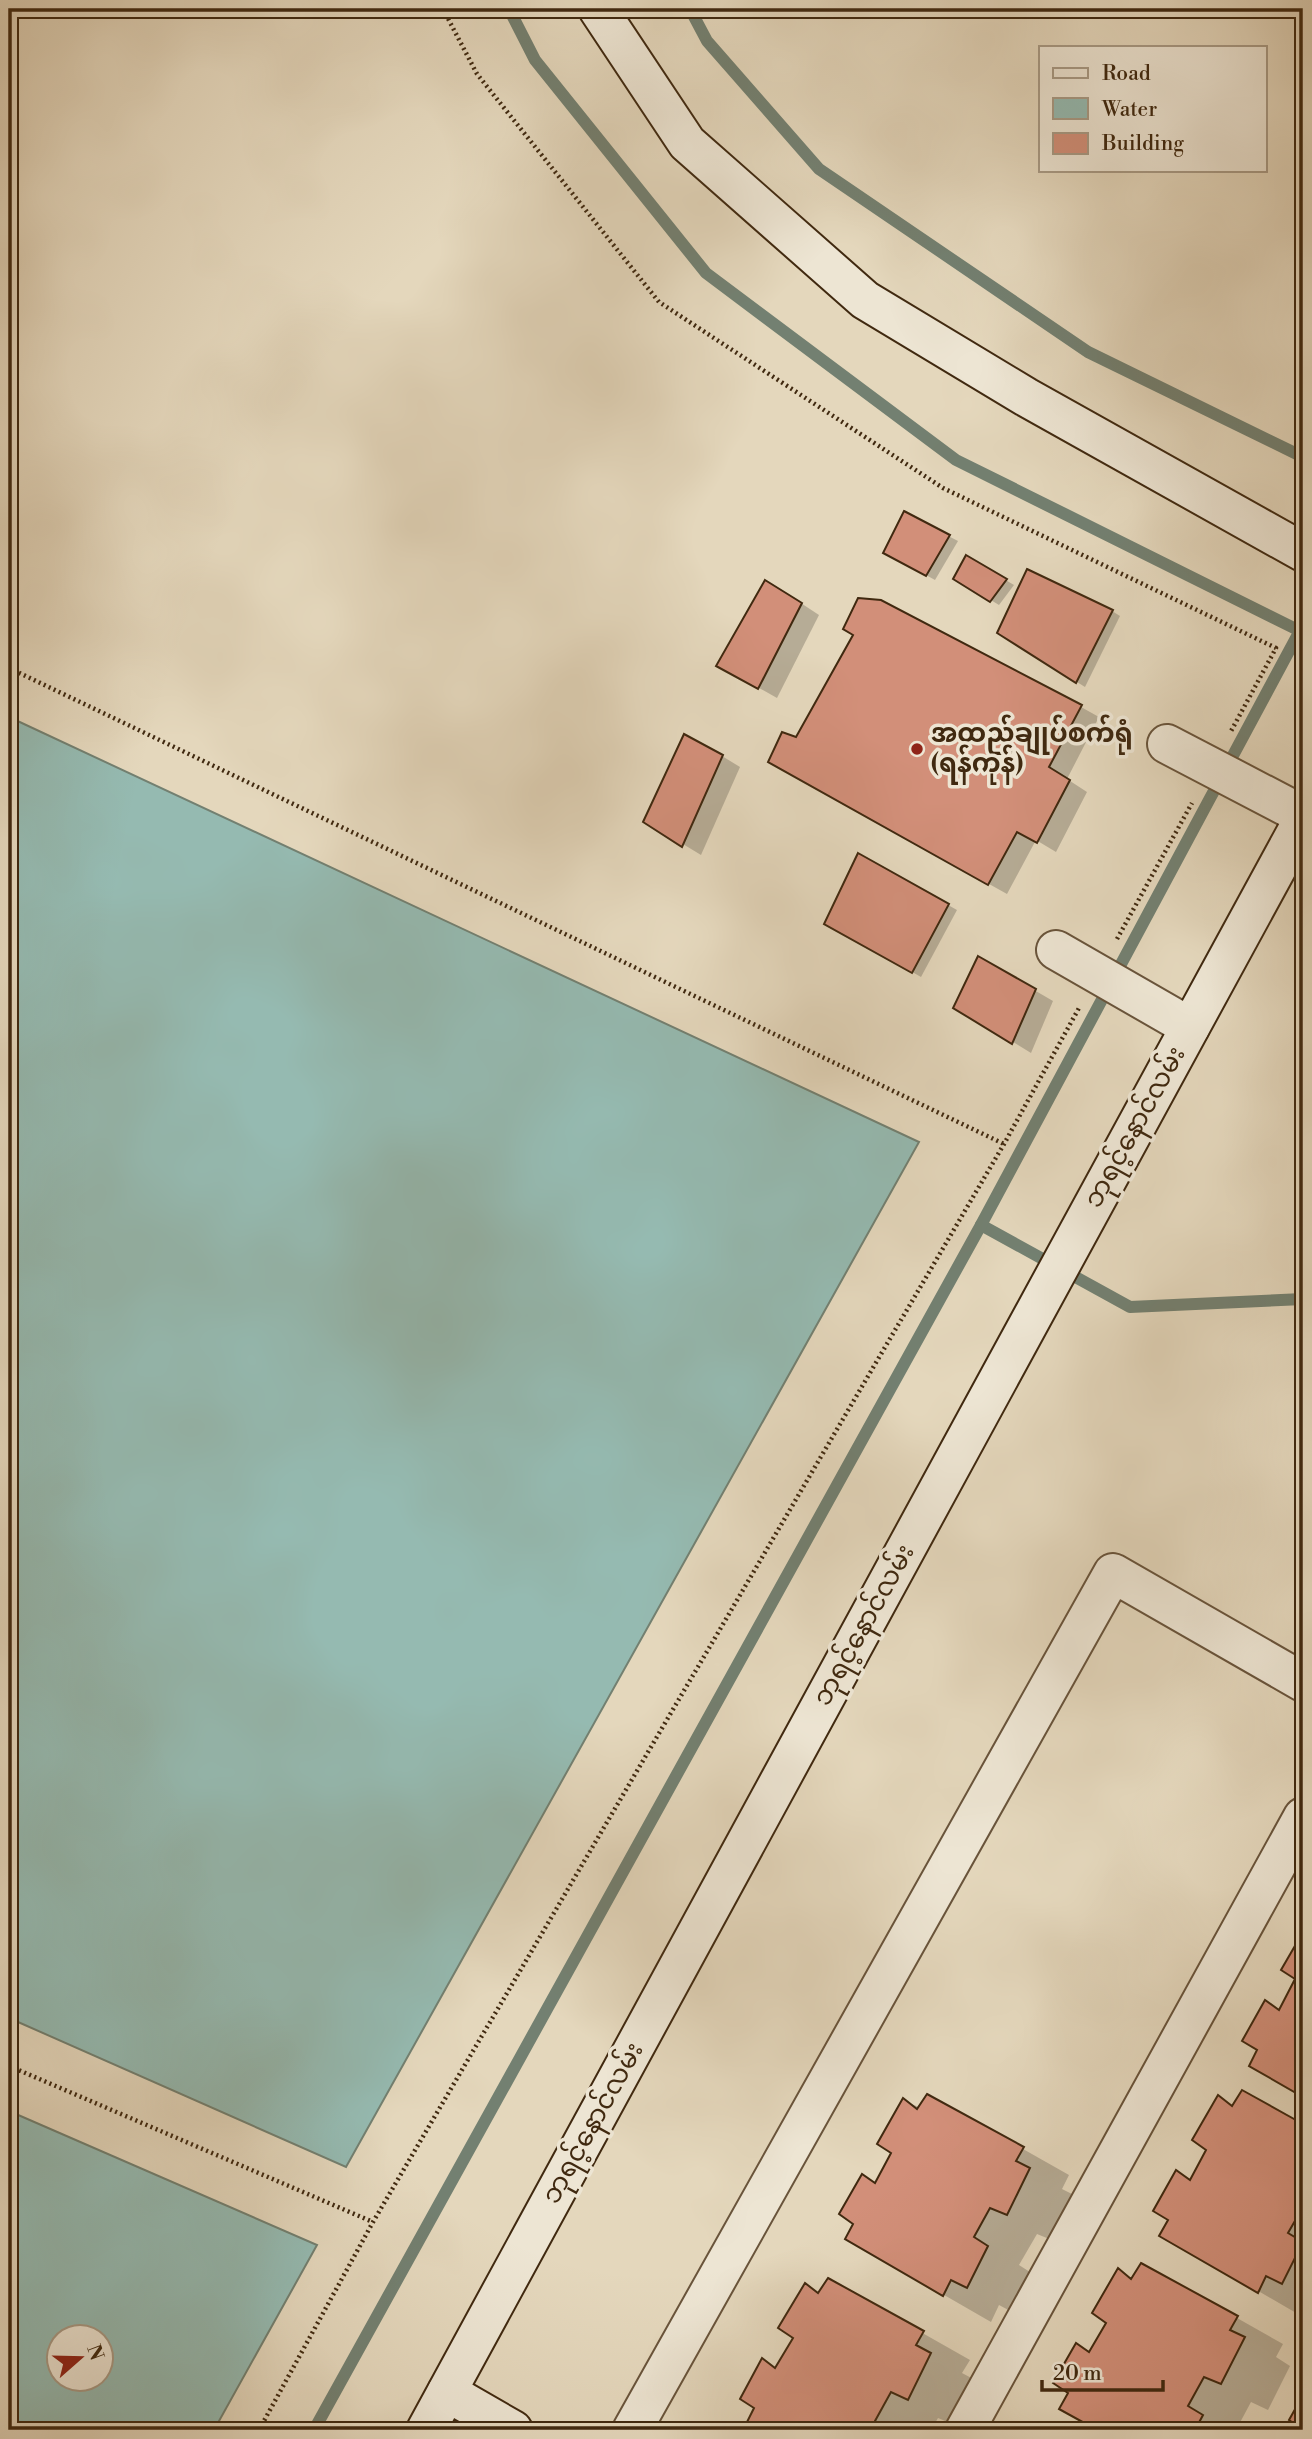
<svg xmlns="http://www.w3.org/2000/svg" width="1312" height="2439" viewBox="0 0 1312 2439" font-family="'Libre Bodoni','Noto Sans Myanmar',serif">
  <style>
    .water { fill: #95bab1; stroke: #738071; stroke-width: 2; fill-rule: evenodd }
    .shadow { fill: #0003 }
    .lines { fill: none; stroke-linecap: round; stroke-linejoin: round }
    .stream { stroke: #738071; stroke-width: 12 }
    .building { fill: #d28f79; stroke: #402910; stroke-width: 2 }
    .street-casing { stroke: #69543b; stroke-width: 42 }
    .secondary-casing { stroke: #402910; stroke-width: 42 }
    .path { stroke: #402910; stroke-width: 4.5; stroke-dasharray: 2 3.5; stroke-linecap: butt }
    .street { stroke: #ede5d3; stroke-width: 38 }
    .secondary { stroke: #ede5d3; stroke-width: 38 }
    .poi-dot { fill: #8f2418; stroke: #ede5d3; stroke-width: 2.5 }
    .labels { text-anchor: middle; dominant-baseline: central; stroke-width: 7; stroke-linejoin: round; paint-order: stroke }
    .poi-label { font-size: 26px; font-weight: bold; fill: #402910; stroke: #ede5d3; text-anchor: start }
    .street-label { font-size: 26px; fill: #402910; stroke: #ede5d3 }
  </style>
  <rect width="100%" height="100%" fill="#e4d7bc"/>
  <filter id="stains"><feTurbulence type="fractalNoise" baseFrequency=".00286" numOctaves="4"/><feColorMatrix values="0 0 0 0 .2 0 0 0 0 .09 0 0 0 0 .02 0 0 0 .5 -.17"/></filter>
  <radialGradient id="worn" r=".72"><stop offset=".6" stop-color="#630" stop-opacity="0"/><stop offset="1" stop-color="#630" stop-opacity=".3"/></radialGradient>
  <g class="water">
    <path d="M9,717l910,425 -573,1025 -337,-149z"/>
    <path d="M9,2111l308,134 -103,185h-205zM60,2338h42v42h-42z"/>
  </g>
  <g class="shadow">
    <path d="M904,513l54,28 -23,39 -49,-27z"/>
    <path d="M967,557l47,28 -15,20 -43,-26z"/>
    <path d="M784,592l35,23 -42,83 -59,-33z"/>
    <path d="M1112,611l8,5 -35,71 -86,-54z"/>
    <path d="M856,635l225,72 18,10 -32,62 20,13 -31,60 -20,-12 -29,54 -236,-132 26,-23z"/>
    <path d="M722,756l18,11 -39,88 -56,-34z"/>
    <path d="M859,855l98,55 -36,67 -94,-54z"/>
    <path d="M979,958l74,43 -22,52 -75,-46z"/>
    <path d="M1303,1935v160l-52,-30 47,-86 -14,-9z"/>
    <path d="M1242,2093l61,33v191l-141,-82 46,-86 10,-52 16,9z"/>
    <path d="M904,2101l119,48 46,26 -7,14 14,7 -22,45 -17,-7 -18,31 14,9 -19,39 -15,-8 -8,17 -144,-83 47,-86z"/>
    <path d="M1118,2270l15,9 104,39 46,26 -7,13 14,9 -22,44 -17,-8 -15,28h-136l-39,-22 47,-86z"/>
    <path d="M829,2280l141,80 -8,13 15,8 -22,44 -17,-7 -7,12h-170l-13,-7 8,-16 7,-46 13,7 19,-30 10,-53 15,9z"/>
  </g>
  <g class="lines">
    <g class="stream">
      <path d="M509,9l26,51 171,213 250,187 344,171"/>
      <path d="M690,9l17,32 112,128 269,183 215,105"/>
      <path d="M981,1225l149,82 173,-8"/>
      <path d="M314,2430l667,-1205 322,-600"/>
    </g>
  </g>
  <g class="building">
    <path d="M904,511l46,24 -24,41 -43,-23z"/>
    <path d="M966,555l41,24 -17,23 -37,-23z"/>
    <path d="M1027,569l86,41 -37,73 -79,-50z"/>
    <path d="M765,580l37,23 -44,86 -42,-23z"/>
    <path d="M858,598l23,2 201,105 -33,62 21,13 -33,63 -20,-11 -29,53 -220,-123 14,-30 14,5 57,-102 -10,-6z"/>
    <path d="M684,734l39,21 -41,92 -39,-25z"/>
    <path d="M858,853l91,51 -37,69 -88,-49z"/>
    <path d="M978,956l58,33 -24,55 -59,-36z"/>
    <path d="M1303,1932v165l-54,-31 8,-16 -15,-9 23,-41 14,10 16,-31 -14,-9z"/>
    <path d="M1242,2090l61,34v83l-15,26 15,9 -21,42 -16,-8 -8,17 -99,-57 9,-16 -15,-9 23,-41 14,10 16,-30 -14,-10 26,-45 14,11z"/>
    <path d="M927,2094l97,53 -8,14 14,7 -23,47 -17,-7 -16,29 14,9 -21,42 -16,-8 -8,16 -98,-57 8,-15 -14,-10 23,-40 13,9 16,-30 -14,-9 26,-46 14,11z"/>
    <path d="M1141,2263l97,53 -8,14 15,7 -24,47 -17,-7 -16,29 15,9 -8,15h-98l-38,-21 9,-16 -15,-10 23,-40 13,9 17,-29 -14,-10 26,-45 13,11z"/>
    <path d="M828,2278l96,53 -8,14 15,8 -23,47 -17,-8 -16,29 14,9h-132l-11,-6 8,-16 -14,-9 22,-41 13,10 18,-30 -15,-10 27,-45 13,10z"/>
    <path d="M1303,2395v35l-14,-10z"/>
  </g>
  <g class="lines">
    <g class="street-casing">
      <g id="street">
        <path d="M1167,744l136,71"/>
        <path d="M1056,950l134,77"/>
        <path d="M632,2430l481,-857 190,109"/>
        <path d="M965,2430l338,-613"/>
      </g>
    </g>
    <g class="secondary-casing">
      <g id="secondary">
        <path d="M598,9l89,134 178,157 161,97 277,155"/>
        <path d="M447,2392l66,38"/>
        <path d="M426,2430l877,-1610"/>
      </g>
    </g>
    <g class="path">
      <path d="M443,9l34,65 182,228 284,186 333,160 -46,85"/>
      <path d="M9,668l995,476"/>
      <path d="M1117,939l75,-136"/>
      <path d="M9,2066l364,156"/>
      <path d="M259,2430l114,-208 631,-1078 75,-136"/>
    </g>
    <use href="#street" class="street"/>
    <use href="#secondary" class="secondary"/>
  </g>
  <circle class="poi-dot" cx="917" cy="749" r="7"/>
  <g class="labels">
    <g class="poi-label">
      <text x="931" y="734">အထည်ချုပ်စက်ရုံ<tspan x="931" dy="30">(ရန်ကုန်)</tspan></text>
    </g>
    <g class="street-label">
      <text transform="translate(1135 1127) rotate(-61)">ဘုရင့်နောင်လမ်း</text>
      <text transform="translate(864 1625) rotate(-61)">ဘုရင့်နောင်လမ်း</text>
      <text transform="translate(593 2123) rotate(-61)">ဘုရင့်နောင်လမ်း</text>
    </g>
  </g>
  <rect width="1312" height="2439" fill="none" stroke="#e4d7bc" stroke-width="35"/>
  <rect x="10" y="10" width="1291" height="2418" fill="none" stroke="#402910" stroke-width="3.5"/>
  <rect x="18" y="18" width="1277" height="2404" fill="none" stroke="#402910" stroke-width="2"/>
  <rect x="1039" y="46" width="228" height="126" fill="#ede5d3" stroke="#a89a85" stroke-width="2"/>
  <rect x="1053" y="68" width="35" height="10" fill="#ede5d3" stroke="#a89a85" stroke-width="2"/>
  <text x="1102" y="80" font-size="21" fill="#402910">Road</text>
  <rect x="1053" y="98" width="35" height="21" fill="#95bab1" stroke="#a89a85" stroke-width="2"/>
  <text x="1102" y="116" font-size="21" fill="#402910">Water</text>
  <rect x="1053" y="133" width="35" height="21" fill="#d28f79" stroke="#a89a85" stroke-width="2"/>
  <text x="1102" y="150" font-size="21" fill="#402910">Building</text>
  <g transform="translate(80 2358) rotate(70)"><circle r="33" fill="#ede5d3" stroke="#a89a85" stroke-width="2"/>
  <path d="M0-5L12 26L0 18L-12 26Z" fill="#8f2418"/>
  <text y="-10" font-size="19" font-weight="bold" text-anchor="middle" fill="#402910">N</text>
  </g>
  <path d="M1042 2380v10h121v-10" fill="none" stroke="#402910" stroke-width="3.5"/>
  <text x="1053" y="2380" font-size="21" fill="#402910" stroke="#ede5d3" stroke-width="5" paint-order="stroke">20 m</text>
  <rect width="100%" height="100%" filter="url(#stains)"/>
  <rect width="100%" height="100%" fill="url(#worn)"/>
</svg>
